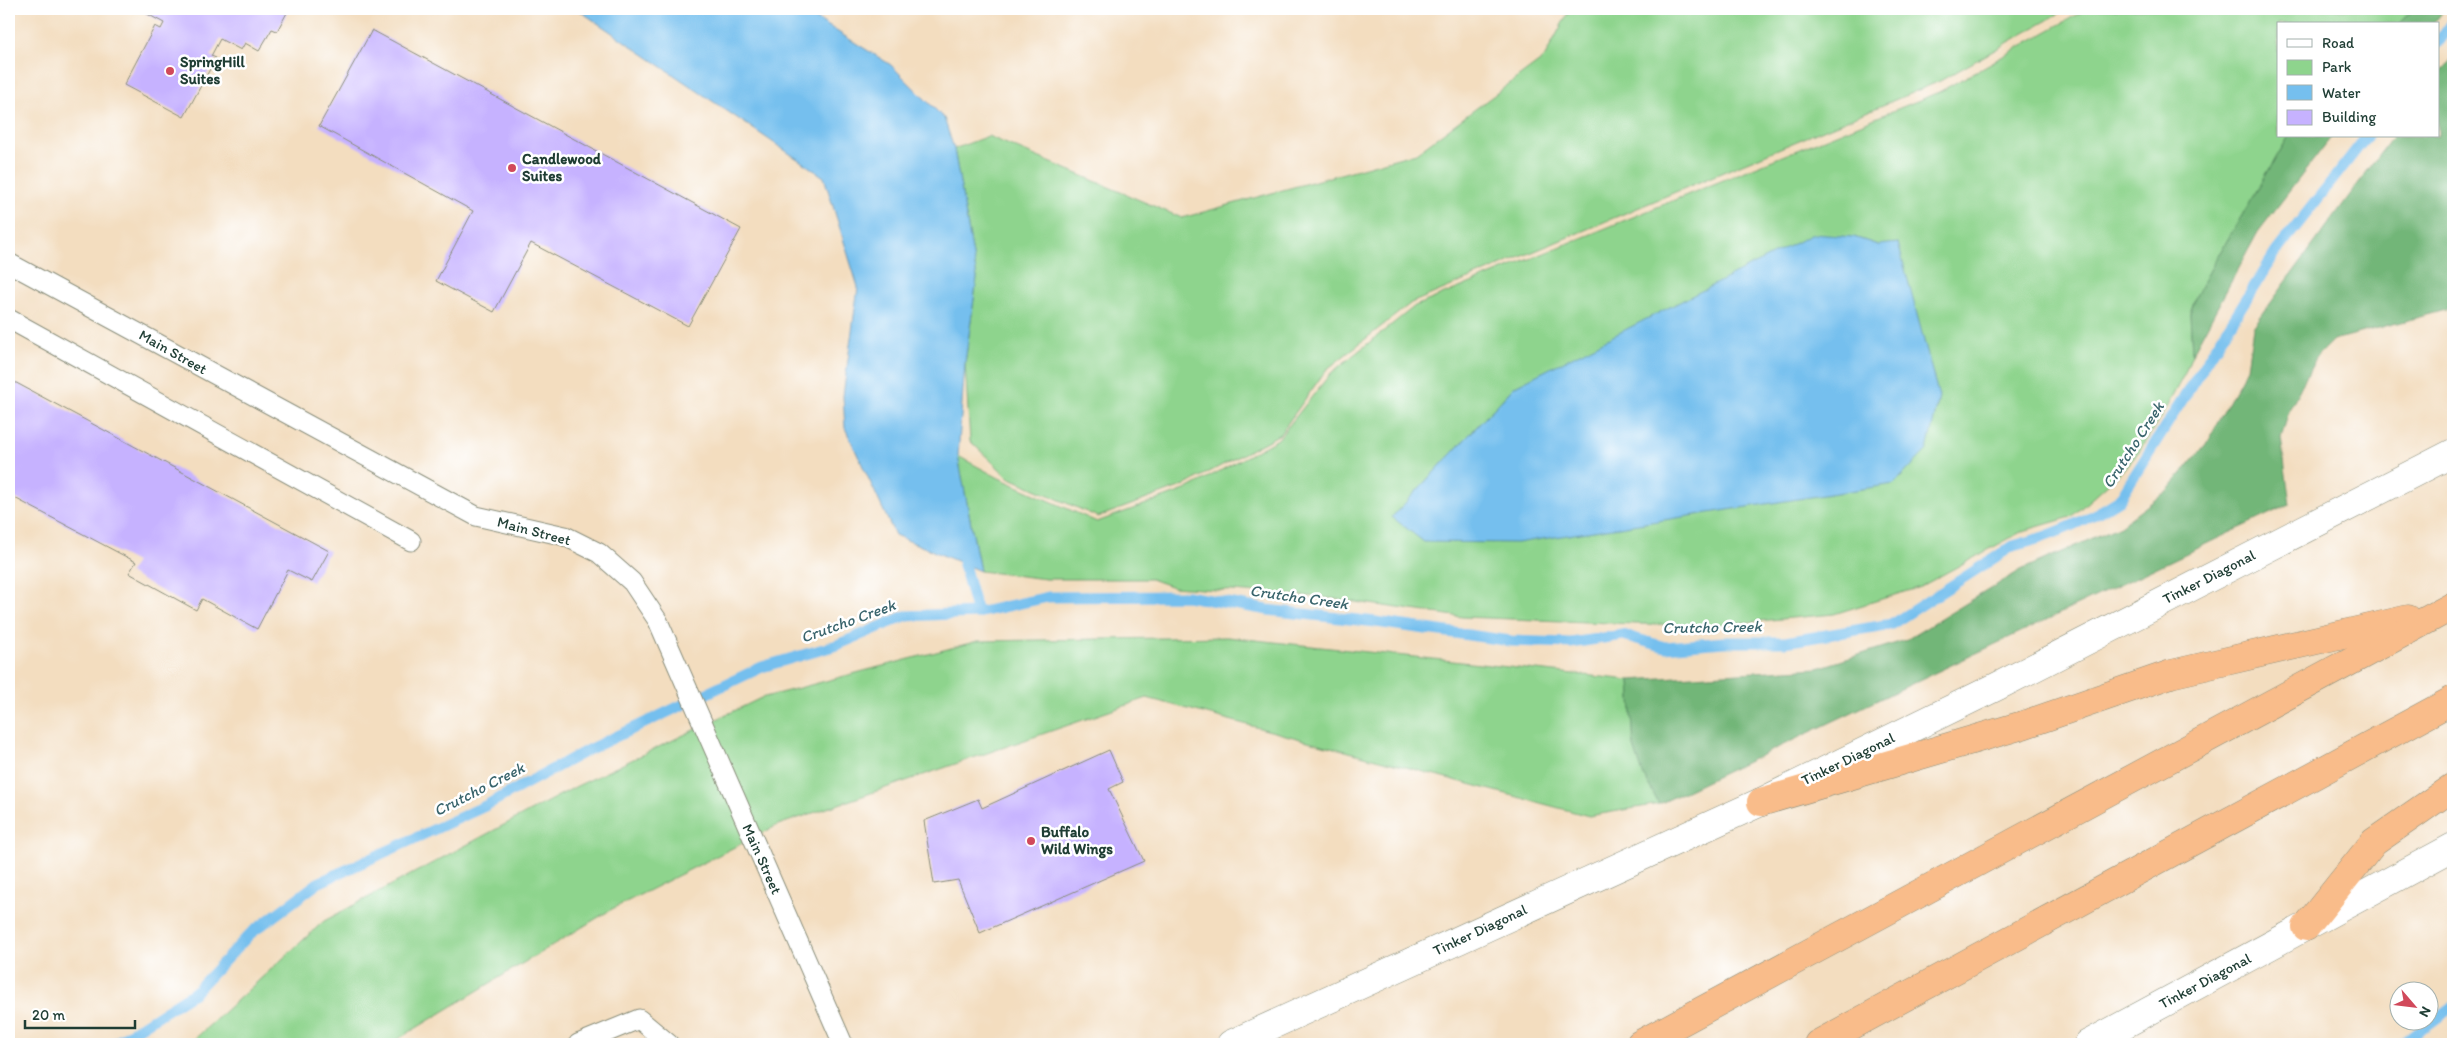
<svg xmlns="http://www.w3.org/2000/svg" width="2462" height="1053" viewBox="0 0 2462 1053" font-family="Itim,sans-serif">
  <style>
    .green { fill: #8ed48d; stroke: #568860; fill-rule: evenodd }
    .forest { fill: #72b678; stroke: #487a56 }
    .water { fill: #75bfee; stroke: #4a7e91 }
    .lines { fill: none; stroke-linecap: round; stroke-linejoin: round }
    .stream { stroke: #75bfee; stroke-width: 11 }
    .building { fill: #c6b2ff }
    .service-casing { stroke: #898d7a; stroke-width: 21 }
    .tertiary-casing { stroke: #898d7a; stroke-width: 29 }
    .motorway-casing { stroke: #898d7a; stroke-width: 29 }
    .service { stroke: #fff; stroke-width: 19 }
    .tertiary { stroke: #fff; stroke-width: 28 }
    .motorway { stroke: #f9bc8a; stroke-width: 28 }
    .poi-dot { fill: #d1495b; stroke: #fff; stroke-width: 2 }
    .labels { text-anchor: middle; dominant-baseline: central; stroke-width: 5; stroke-linejoin: round; paint-order: stroke }
    .poi-label { font-size: 15px; font-weight: bold; fill: #1f3d34; stroke: #fff; text-anchor: start }
    .street-label { font-size: 15px; fill: #1f3d34; stroke: #fff }
    .water-label { font-size: 16px; font-style: italic; fill: #39646c; stroke: #fff }
  </style>
  <rect width="100%" height="100%" fill="#fff"/>
  <filter id="ink" filterUnits="userSpaceOnUse"><feTurbulence type="fractalNoise" baseFrequency=".02" numOctaves="2"/><feDisplacementMap in="SourceGraphic" scale="10" xChannelSelector="R" yChannelSelector="G"/><feConvolveMatrix kernelMatrix="1 2 1 2 8 2 1 2 1" color-interpolation-filters="sRGB"/></filter>
  <filter id="wash" filterUnits="userSpaceOnUse"><feTurbulence type="fractalNoise" baseFrequency=".0096" numOctaves="4" result="noise"/><feDisplacementMap in="SourceGraphic" scale="20" xChannelSelector="R" yChannelSelector="G"/><feGaussianBlur stdDeviation="1.12" result="paint"/><feColorMatrix in="noise" values="0 0 0 0 0 0 0 0 0 0 0 0 0 0 0 0 0 1.4 0 .05"/><feComposite in="paint" operator="in"/></filter>
  <g filter="url(#wash)">
    <rect width="100%" height="100%" fill="#f3ddbf"/>
    <g class="green">
      <path d="M1570,9h497l-127,72 -529,222 -85,67 -46,64 -95,51 -87,32 -90,-40 -38,-36 -5,-78 12,-85 -23,-129 34,-13 194,82 234,-65 128,-95z"/>
      <path d="M2087,9h327l-16,15h-120v112h11l-74,125 -19,35 -6,17 2,41 -7,19 -23,42 -22,35 -20,23 -49,44 -48,14 -103,56 -86,27 -117,11 -81,-1 -174,-7 -142,-20 -147,-10 -22,-8h-105l-66,-8 -22,-115 41,22 98,44 88,-32 93,-51 53,-66 84,-67 524,-214zM1854,237l24,8 -486,272 123,-131z"/>
      <path d="M1227,637l403,43 4,67 9,27 16,30 -70,12 -442,-118 -369,127 -166,84 -222,135h-201l135,-123 253,-135 184,-88 217,-57z"/>
    </g>
    <g class="forest">
      <path d="M2414,9h31l-12,15h-35z"/>
      <path d="M2453,57v120l-5,14 5,10v96l-7,13 -113,30 -16,16 -27,52 -9,30 9,66 -631,300 -16,-30 -9,-27 -4,-67 188,-12 88,-28 115,-70 99,-44 48,-36 38,-46 41,-76 6,-41 140,-191h45v-59z"/>
      <path d="M2289,136h43l-74,96 -66,122 -2,-41 6,-17 19,-35z"/>
    </g>
    <g class="water">
      <path d="M577,9h224l90,56 53,53 10,31 23,129 -12,85 -7,93 22,115 -85,-36 -50,-107 -2,-32 15,-109 -34,-110z"/>
      <path d="M1813,234l41,3 24,8 20,-2 41,154 -12,53 -33,34 -377,59 -93,-1 -32,-25 123,-131z"/>
    </g>
    <g class="lines">
      <g class="stream">
        <path d="M2438,43l15,-21"/>
        <path d="M960,550l17,63"/>
        <path d="M114,1044l81,-52 55,-58 68,-51 167,-77 103,-56 174,-83 75,-22 68,-29 72,-3 71,-16 139,-1 81,14 108,12 135,19 60,2 52,-8 42,12 59,-5h61l107,-18 121,-78c36,-9 75,-26 106,-46l157,-248 91,-116"/>
        <path d="M2402,1044l51,-38"/>
      </g>
    </g>
    <g id="blocks">
      <g class="building">
        <path d="M138,9h145l5,2 -11,20 -5,-2 -13,22 -14,-8 -4,7 -21,-11 -9,17 5,2 -32,59 -60,-32 31,-59 6,3 3,-6z"/>
        <path d="M372,30l369,199 -53,97 -157,-83 -37,69 -58,-31 37,-70 -154,-85z"/>
        <path d="M9,379l320,172 -17,31 -24,-12 -31,59 -55,-30 -6,11 -67,-37 7,-11 -127,-67z"/>
        <path d="M1109,750l14,32 -14,7 35,72 -164,72 -22,-53 -24,4 -10,-63 54,-22 4,9z"/>
      </g>
    </g>
  </g>
  <g filter="url(#ink)">
    <use href="#blocks" fill-opacity="0" stroke="#898d7a" stroke-width="1"/>
    <g class="lines">
      <g class="service-casing">
        <g id="service">
          <path d="M9,263l467,253 89,20 34,17 33,29 26,39 185,423"/>
          <path d="M9,319l402,222"/>
          <path d="M578,1044l61,-25 30,25"/>
        </g>
      </g>
      <g class="tertiary-casing">
        <g id="tertiary">
          <path d="M1231,1044l530,-242 237,-116 455,-233"/>
          <path d="M2088,1044l365,-197"/>
        </g>
      </g>
      <g class="motorway-casing">
        <g id="motorway">
          <path d="M1761,802l262,-77 148,-51 237,-55"/>
          <path d="M2306,927l68,-85 79,-55"/>
          <path d="M1640,1044l813,-438"/>
          <path d="M1818,1044l635,-344"/>
        </g>
      </g>
      <use href="#service" class="service"/>
      <use href="#tertiary" class="tertiary"/>
      <use href="#motorway" class="motorway"/>
    </g>
  </g>
  <g class="poi-dot">
    <circle cx="170" cy="71" r="5"/>
    <circle cx="512" cy="168" r="5"/>
    <circle cx="1031" cy="841" r="5"/>
  </g>
  <g class="labels">
    <g class="poi-label">
      <text x="180" y="62">SpringHill<tspan x="180" dy="17">Suites</tspan></text>
      <text x="522" y="159">Candlewood<tspan x="522" dy="17">Suites</tspan></text>
      <text x="1041" y="832">Buffalo<tspan x="1041" dy="17">Wild Wings</tspan></text>
    </g>
    <g class="street-label">
      <text transform="translate(173 352) rotate(29)">Main Street</text>
      <text transform="translate(534 531) rotate(15)">Main Street</text>
      <text transform="translate(2209 577) rotate(-27)">Tinker Diagonal</text>
      <text transform="translate(1848 759) rotate(-26)">Tinker Diagonal</text>
      <text transform="translate(762 859) rotate(66)">Main Street</text>
      <text transform="translate(1480 930) rotate(-25)">Tinker Diagonal</text>
      <text transform="translate(2205 981) rotate(-28)">Tinker Diagonal</text>
    </g>
    <g class="water-label">
      <text transform="translate(2133 445) rotate(-57)">Crutcho Creek</text>
      <text transform="translate(1299 597) rotate(8)">Crutcho Creek</text>
      <text transform="translate(848 621) rotate(-20)">Crutcho Creek</text>
      <text transform="translate(1712 627) rotate(-1)">Crutcho Creek</text>
      <text transform="translate(479 789) rotate(-27)">Crutcho Creek</text>
    </g>
  </g>
  <rect width="2462" height="1053" fill="none" stroke="#fff" stroke-width="30"/>
  <rect x="2277" y="22" width="162" height="115" fill="#ffffff" stroke="#a5b1ae"/>
  <rect x="2287" y="39" width="25" height="8" fill="#ffffff" stroke="#a5b1ae"/>
  <text x="2322" y="48" font-size="15" fill="#1f3d34">Road</text>
  <rect x="2287" y="60" width="25" height="15" fill="#8ed48d" stroke="#a5b1ae"/>
  <text x="2322" y="72" font-size="15" fill="#1f3d34">Park</text>
  <rect x="2287" y="85" width="25" height="15" fill="#75bfee" stroke="#a5b1ae"/>
  <text x="2322" y="98" font-size="15" fill="#1f3d34">Water</text>
  <rect x="2287" y="110" width="25" height="15" fill="#c6b2ff" stroke="#a5b1ae"/>
  <text x="2322" y="122" font-size="15" fill="#1f3d34">Building</text>
  <g transform="translate(2414 1006) rotate(118)"><circle r="24" fill="#ffffff" stroke="#a5b1ae"/>
  <path d="M0-4L9 19L0 12L-9 19Z" fill="#d1495b"/>
  <text y="-8" font-size="14" font-weight="bold" text-anchor="middle" fill="#1f3d34">N</text>
  </g>
  <path d="M25 1020v8h110v-8" fill="none" stroke="#1f3d34" stroke-width="2.5"/>
  <text x="32" y="1020" font-size="15" fill="#1f3d34" stroke="#ffffff" stroke-width="4" paint-order="stroke">20 m</text>
</svg>
